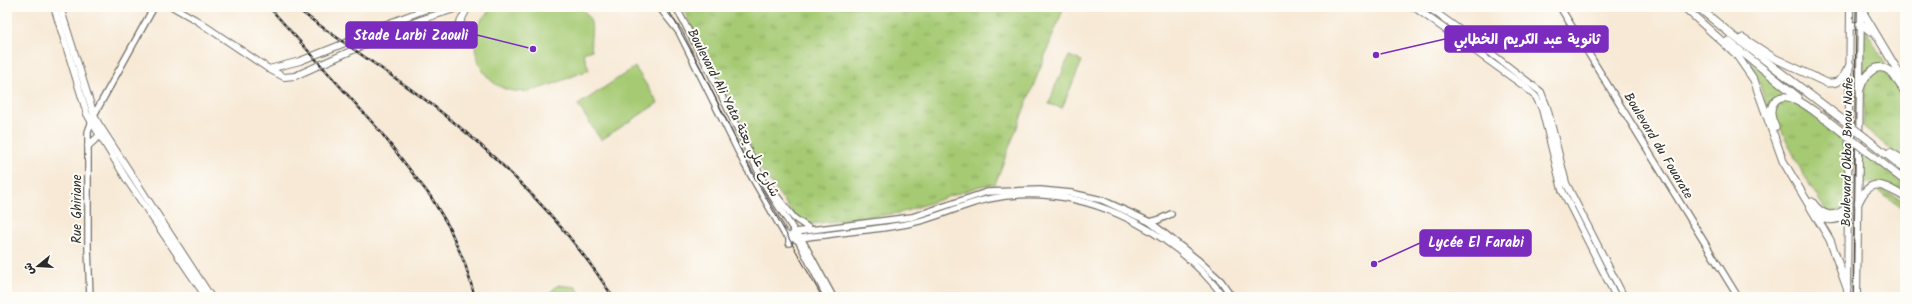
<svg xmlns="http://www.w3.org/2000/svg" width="1912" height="304" viewBox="0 0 1912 304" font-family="Kalam,'Playpen Sans Arabic',sans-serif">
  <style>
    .grass { fill: url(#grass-tufts); stroke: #687a4f }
    .garden { fill: #a6ca73; stroke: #687a4f }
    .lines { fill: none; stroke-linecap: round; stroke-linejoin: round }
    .secondary-casing { stroke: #726e66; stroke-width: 8 }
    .primary-casing { stroke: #726e66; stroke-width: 8 }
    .highway-casing { stroke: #726e66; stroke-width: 9 }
    .secondary { stroke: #fff; stroke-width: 5.5 }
    .primary { stroke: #fff; stroke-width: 6 }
    .highway { stroke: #fff; stroke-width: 7 }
    .tram { stroke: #2b2b2b; stroke-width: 1 }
    .rail-casing { stroke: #2b2b2b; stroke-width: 2.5 }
    .rail { stroke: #fdfcf7; stroke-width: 1; stroke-dasharray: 3; stroke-linecap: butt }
    .highway-bridge-casing { stroke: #726e66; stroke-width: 9; stroke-linecap: butt }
    .highway-bridge { stroke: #fff; stroke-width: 7 }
    .labels { text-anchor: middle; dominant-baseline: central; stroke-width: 4; stroke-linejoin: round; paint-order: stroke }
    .street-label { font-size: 13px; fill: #2b2b2b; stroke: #fdfcf7 }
    .leader { fill: none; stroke: #7b2cbf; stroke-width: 1.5 }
    .callout-dot { fill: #7b2cbf; stroke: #fdfcf7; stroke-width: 1.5 }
    .callout { fill: #7b2cbf; stroke: #7b2cbf; stroke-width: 1.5 }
    .callout-label { font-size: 14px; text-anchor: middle; font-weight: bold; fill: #fff }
  </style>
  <defs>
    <pattern id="grass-tufts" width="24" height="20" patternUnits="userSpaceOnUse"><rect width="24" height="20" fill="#a6ca73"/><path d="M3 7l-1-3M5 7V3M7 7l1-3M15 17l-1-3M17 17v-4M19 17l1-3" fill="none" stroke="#87a45f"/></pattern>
  </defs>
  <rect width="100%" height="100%" fill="#fdfcf7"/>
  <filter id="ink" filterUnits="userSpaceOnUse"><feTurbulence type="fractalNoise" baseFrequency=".025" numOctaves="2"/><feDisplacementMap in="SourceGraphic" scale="8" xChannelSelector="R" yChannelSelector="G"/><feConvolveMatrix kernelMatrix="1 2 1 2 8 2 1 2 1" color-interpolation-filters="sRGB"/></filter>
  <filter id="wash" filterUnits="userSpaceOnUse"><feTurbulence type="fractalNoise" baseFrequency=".012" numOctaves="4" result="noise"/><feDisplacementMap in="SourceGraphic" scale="16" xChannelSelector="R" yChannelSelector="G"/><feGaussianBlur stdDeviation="0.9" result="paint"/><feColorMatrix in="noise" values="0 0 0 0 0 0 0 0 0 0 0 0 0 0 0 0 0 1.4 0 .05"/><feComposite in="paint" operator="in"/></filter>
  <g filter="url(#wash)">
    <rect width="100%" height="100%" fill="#f7e9d5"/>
    <g class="grass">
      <path d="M682,7h382l-69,177 -15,2 -80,27 -89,11 -14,-5 -42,-58z"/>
      <path d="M1865,28l40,71v63l-42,-36 2,-39 -2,-34z"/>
      <path d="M1740,54l87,70 19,18 -1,66 -17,6 -25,-40 -23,-47 -13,-19 -8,-26z"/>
      <path d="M1860,151l45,34v9c-16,-8 -27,-15 -46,-9z"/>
      <path d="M1881,189l24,12v9l-26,-18z"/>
      <path d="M558,285l18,2 7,10h-38z"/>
    </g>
    <g class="garden">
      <path d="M495,7h85c20,17 7,26 12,43l-9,3 6,17c-21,7 -54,25 -76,21 -39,-6 -53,-64 -18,-84z"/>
      <path d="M1069,56l13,5 -20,47 -13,-4 9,-26h2z"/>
      <path d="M635,67l23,36 -57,37 -23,-35z"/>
    </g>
  </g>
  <g filter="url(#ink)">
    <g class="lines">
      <g class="secondary-casing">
        <g id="secondary">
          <path d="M659,7l20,25 66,133 39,68 5,4 8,3c9,-4 20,-4 29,-5 27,-4 55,-6 81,-11 28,-5 54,-19 81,-25 89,-19 183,28 236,98"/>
          <path d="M676,7l33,63 56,115 30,47 6,6 32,59"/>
          <path d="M1560,7l178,290"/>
          <path d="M768,185l26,33 16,11"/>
          <path d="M1150,222l8,-2 13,-6"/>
          <path d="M796,236l31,61"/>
          <path d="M789,243v-6l6,-5 117,-15 75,-25 53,-2 31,3 31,7 48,22 49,39 22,20 11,16"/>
          <path d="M90,297l-2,-50v-115l6,-17 60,-108"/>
        </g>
      </g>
      <g class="primary-casing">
        <g id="primary">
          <path d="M54,7l33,107 4,7 36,59 79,117"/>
          <path d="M60,7l34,108 4,8 113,174"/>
          <path d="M173,7l23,13 73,49 15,8 11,-1 125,-56 41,-13"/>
          <path d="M1414,7l110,79 12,11 6,12 20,81 54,107"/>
          <path d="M1428,7l50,36 63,49 6,15 19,76 58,114"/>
          <path d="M457,28l11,-21"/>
          <path d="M269,69l31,-8 50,-20 18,-10 64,-24"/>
          <path d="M88,146l11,-10"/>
          <path d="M1847,297l3,-290"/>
          <path d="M1857,297l4,-288"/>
        </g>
      </g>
      <g class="highway-casing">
        <g id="highway">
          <path d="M1684,7l52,47 18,26 29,81 47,79 17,48"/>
          <path d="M1698,7l34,28 111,85"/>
          <path d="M1861,9l44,74"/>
          <path d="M1851,26l12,-1 7,6"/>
          <path d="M1743,38l31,20 53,25c14,1 17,-7 23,-18"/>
          <path d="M1728,41l70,56"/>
          <path d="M1860,89c4,-13 16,-30 32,-16l13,19"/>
          <path d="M1822,116l19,15"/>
          <path d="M1775,127c-4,-9 -7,-19 1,-27 13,-12 38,12 49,19"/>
          <path d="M1866,138l39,31"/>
          <path d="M1864,149l41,32"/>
          <path d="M1890,152l15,9"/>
          <path d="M1812,202c11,15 22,17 36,5"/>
          <path d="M1858,203c13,-28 25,-18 47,-6"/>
          <path d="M1816,214c11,9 20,6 32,1"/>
        </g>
      </g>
      <use href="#secondary" class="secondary"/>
      <use href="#primary" class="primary"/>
      <use href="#highway" class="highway"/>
      <g class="tram">
        <path d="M667,7l34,62 51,104 70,124"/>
        <path d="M1853,297l3,-290"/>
      </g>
      <g class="rail-casing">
        <g id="rail">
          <path d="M269,7l110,123 52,67 18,30 16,37 10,33"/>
          <path d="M295,7c44,34 91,63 136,97 71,55 133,117 182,193"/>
        </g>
      </g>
      <use href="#rail" class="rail"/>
      <g class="highway-bridge-casing">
        <g id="highway-bridge">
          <path d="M1843,120l23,18"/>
          <path d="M1841,131l23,18"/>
        </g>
      </g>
      <use href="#highway-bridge" class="highway-bridge"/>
    </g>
  </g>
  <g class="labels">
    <g class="street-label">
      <text transform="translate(733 113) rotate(63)">Boulevard Ali Yata شارع علي يعتة</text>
      <text transform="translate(1658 146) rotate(59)">Boulevard du Fouarate</text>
      <text transform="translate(1848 152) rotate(-89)">Boulevard Okba Bnou Nafie</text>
      <text transform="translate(77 209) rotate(-90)">Rue Ghiriane</text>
    </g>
  </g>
  <path class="leader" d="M533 49L477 35M1376 55L1445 39M1374 264L1420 243"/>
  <g class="callout-dot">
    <circle cx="533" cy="49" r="4"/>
    <circle cx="1376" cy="55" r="4"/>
    <circle cx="1374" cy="264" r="4"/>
  </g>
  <g class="callout">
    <rect x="346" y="22" width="131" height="26" rx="4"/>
    <rect x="1445" y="26" width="163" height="26" rx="4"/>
    <rect x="1420" y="230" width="111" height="26" rx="4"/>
  </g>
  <g class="callout-label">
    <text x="411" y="40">Stade Larbi Zaouli</text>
    <text x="1527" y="44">ثانوية عبد الكريم الخطابي</text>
    <text x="1476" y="247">Lycée El Farabi</text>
  </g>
  <rect width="1912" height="304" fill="none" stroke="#fdfcf7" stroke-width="24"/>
  <g transform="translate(38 266) rotate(252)" stroke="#fdfcf7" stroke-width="3" paint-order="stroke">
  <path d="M0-3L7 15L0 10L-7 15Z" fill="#2b2b2b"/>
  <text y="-6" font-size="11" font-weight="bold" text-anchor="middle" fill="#2b2b2b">ش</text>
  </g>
</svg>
